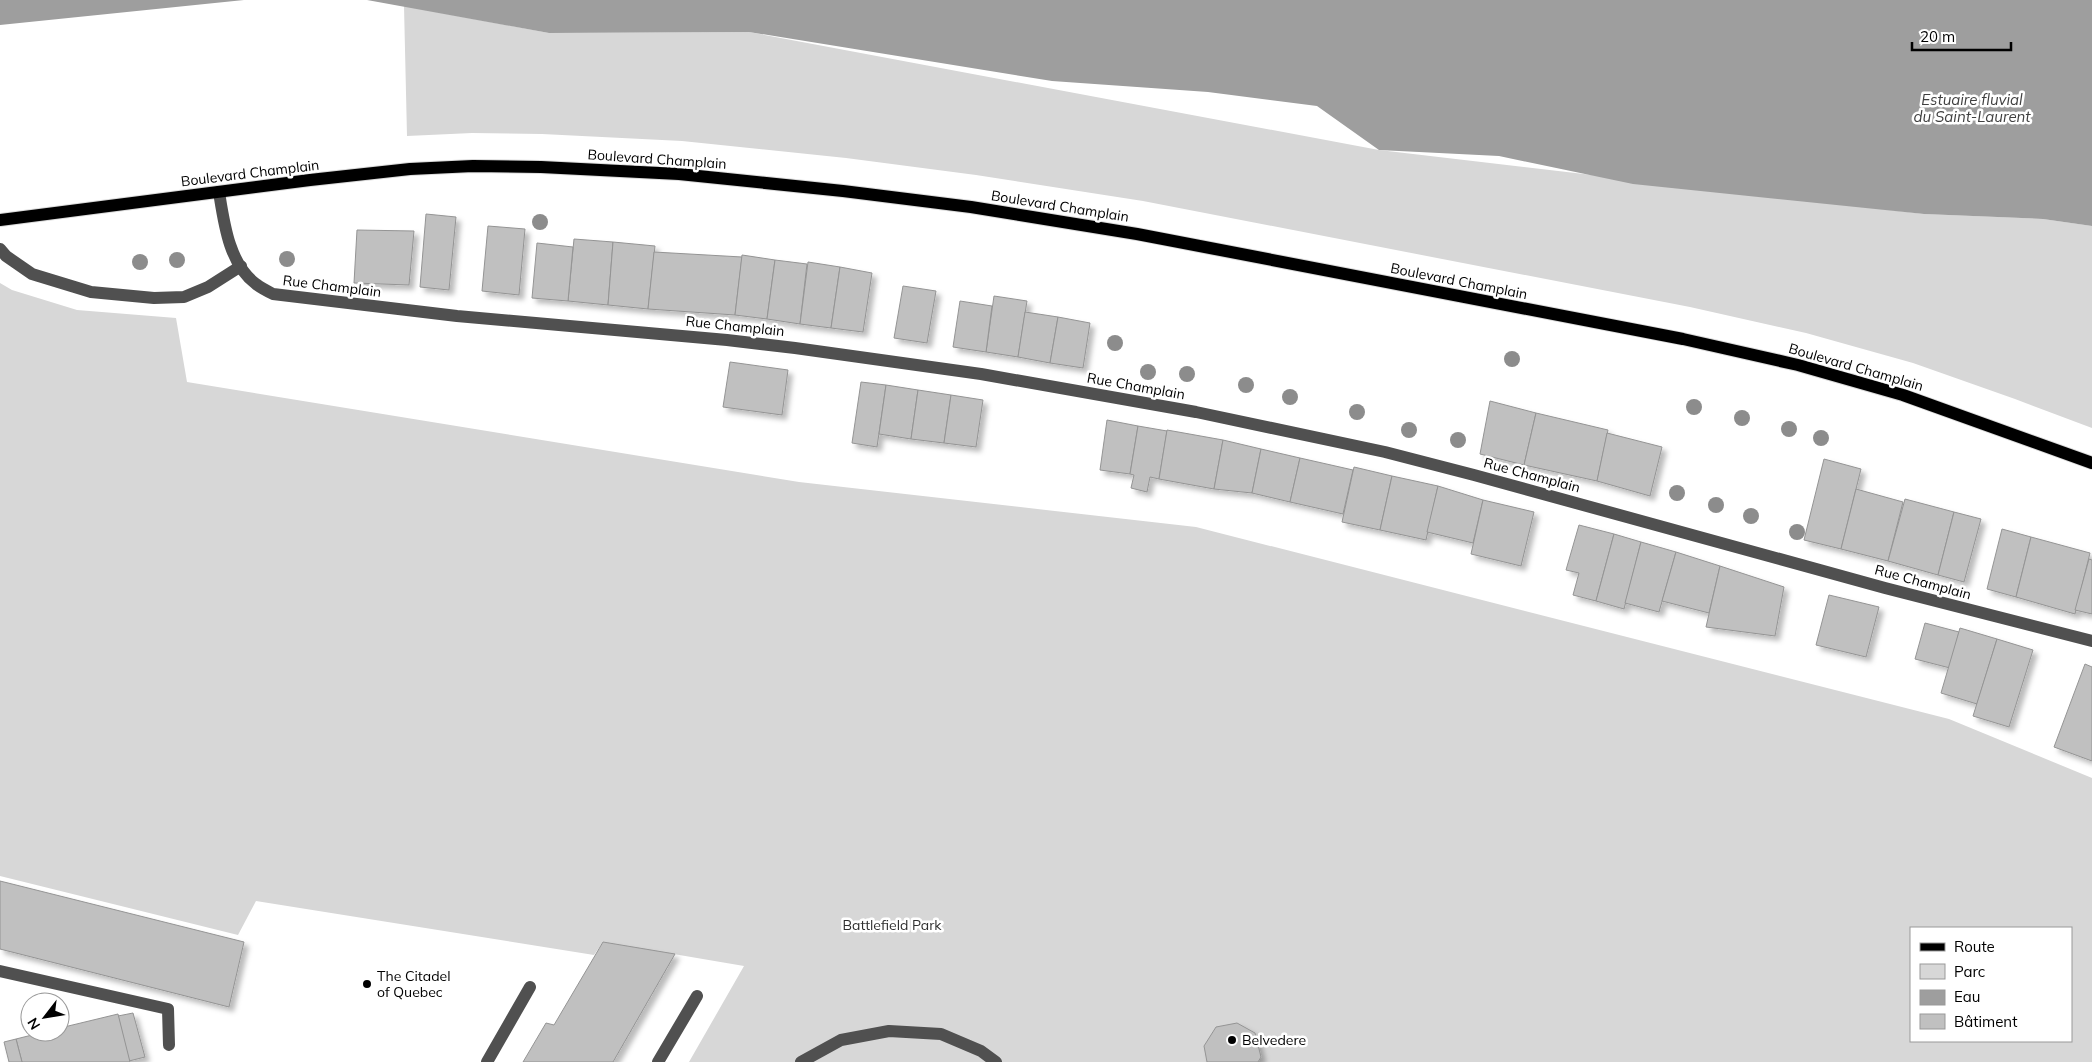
<svg xmlns="http://www.w3.org/2000/svg" width="2092" height="1062" viewBox="0 0 2092 1062" font-family="Mulish,sans-serif">
  <style>
    .green { fill: #d7d7d7; fill-rule: evenodd }
    .water { fill: #9e9e9e }
    .building { fill: #c0c0c0; stroke: #949494; filter: url(#shadow) }
    .lines { fill: none; stroke-linecap: round; stroke-linejoin: round }
    .major-casing { stroke: #dbdbdb; stroke-width: 14 }
    .minor { stroke: #505050; stroke-width: 12 }
    .major { stroke: #000; stroke-width: 12 }
    .tree { fill: #8c8c8c }
    .poi-dot { fill: #000; stroke: #fff; stroke-width: 2 }
    .labels { text-anchor: middle; dominant-baseline: central; stroke-width: 5; stroke-linejoin: round; paint-order: stroke }
    .street-label { font-size: 14px; fill: #000; stroke: #fff }
    .park-label { font-size: 14px; fill: #2e2e2e; stroke: #fff }
    .poi-label { font-size: 14px; fill: #000; stroke: #fff; text-anchor: start }
    .water-label { font-size: 15px; font-style: italic; fill: #3f3f3f; stroke: #fff }
  </style>
  <defs>
    <filter id="shadow"><feDropShadow dx="4.5" dy="4.5" stdDeviation="2.5" flood-color="#0004"/></filter>
  </defs>
  <rect width="100%" height="100%" fill="#fff"/>
  <g class="green">
    <path d="M404,6l145,27 200,-1 630,118 545,64 119,5 49,7v202l-77,-29 -102,-36 -107,-30 -116,-26 -547,-106 -167,-26 -130,-17 -164,-17 -140,-7 -70,-1 -65,3z"/>
    <path d="M0,283l12,7 65,20 99,8 11,64 612,100 397,45 753,192 143,59v284h-1403l55,-96 -141,-24 -9,13 -338,-54 -18,34 -238,-59zM1911,928h160v113h-160z"/>
  </g>
  <g class="water">
    <path d="M0,0h244l-244,25z"/>
    <path d="M367,0h1725v226l-49,-7 -119,-5 -291,-30 -134,-28 -120,-6 -62,-44 -109,-14 -156,-11 -303,-49 -200,1z"/>
  </g>
  <g class="building">
    <path d="M426,214l30,3 -7,73 -29,-3z"/>
    <path d="M488,226l37,3 -6,66 -37,-4z"/>
    <path d="M357,230l57,1 -5,54 -55,-2z"/>
    <path d="M574,239l39,3 -5,63 -40,-4z"/>
    <path d="M613,242l42,4 -7,63 -40,-4z"/>
    <path d="M537,243l36,4 -5,54 -36,-3z"/>
    <path d="M654,252l88,5 -7,58 -87,-6z"/>
    <path d="M742,255l33,5 -8,59 -32,-4z"/>
    <path d="M775,260l32,4 -7,60 -33,-5z"/>
    <path d="M808,262l32,5 -9,61 -31,-4z"/>
    <path d="M840,267l32,6 -9,59 -32,-4z"/>
    <path d="M903,286l33,5 -9,52 -33,-5z"/>
    <path d="M994,296l33,5 -9,56 -32,-5z"/>
    <path d="M960,301l32,5 -6,46 -33,-5z"/>
    <path d="M1025,312l33,5 -8,46 -32,-6z"/>
    <path d="M1058,317l32,6 -7,45 -33,-5z"/>
    <path d="M730,362l58,8 -6,45 -59,-8z"/>
    <path d="M861,382l25,3 -9,62 -25,-4z"/>
    <path d="M886,385l32,5 -7,49 -32,-5z"/>
    <path d="M918,390l33,5 -7,48 -33,-4z"/>
    <path d="M951,395l32,5 -7,47 -32,-4z"/>
    <path d="M1490,401l46,12 -12,52 -44,-11z"/>
    <path d="M1536,413l72,17 -11,51 -73,-16z"/>
    <path d="M1107,420l31,6 -8,48 -30,-4z"/>
    <path d="M1138,426l29,5 -8,48 -9,-2 -3,15 -16,-4 3,-13 -4,-1z"/>
    <path d="M1167,430l56,10 -9,49 -55,-10z"/>
    <path d="M1607,433l55,14 -12,49 -53,-15z"/>
    <path d="M1223,440l38,9 -9,44 -38,-4z"/>
    <path d="M1261,449l39,9 -10,44 -38,-9z"/>
    <path d="M1300,458l53,12 -10,44 -53,-12z"/>
    <path d="M1824,459l37,10 -20,80 -37,-9z"/>
    <path d="M1354,467l38,9 -12,54 -38,-8z"/>
    <path d="M1392,476l46,10 -12,54 -46,-10z"/>
    <path d="M1438,486l45,14 -10,43 -46,-11z"/>
    <path d="M1856,489l47,13 -15,59 -47,-12z"/>
    <path d="M1905,499l49,13 -16,63 -50,-14z"/>
    <path d="M1483,500l51,12 -13,54 -50,-12z"/>
    <path d="M1954,512l27,7 -17,63 -26,-7z"/>
    <path d="M1579,525l35,9 -18,67 -23,-6 6,-22 -13,-3z"/>
    <path d="M2002,529l29,8 -15,60 -29,-8z"/>
    <path d="M1614,534l27,8 -17,67 -28,-8z"/>
    <path d="M2031,537l59,16 -15,61 -59,-17z"/>
    <path d="M1641,542l35,10 -17,60 -34,-9z"/>
    <path d="M1676,552l44,14 -11,47 -47,-12z"/>
    <path d="M2089,559l3,1v54l-17,-4z"/>
    <path d="M1720,566l64,21 -9,49 -69,-9z"/>
    <path d="M1829,595l50,12 -13,50 -50,-12z"/>
    <path d="M1925,623l34,9 -9,36 -35,-9z"/>
    <path d="M1960,628l37,11 -20,65 -36,-11z"/>
    <path d="M1997,639l36,11 -24,77 -36,-11z"/>
    <path d="M2085,664l7,3v94l-38,-14z"/>
    <path d="M0,881l244,61 -15,65 -229,-58z"/>
    <path d="M603,942l72,12 -62,108h-90l23,-39 8,2z"/>
    <path d="M133,1013l12,44 -16,4 -11,-45z"/>
    <path d="M118,1014l12,48h-108l-6,-23 28,-7h16v-4z"/>
    <path d="M1237,1023l18,10 6,24 -3,5h-51l-3,-16 12,-19z"/>
    <path d="M16,1039l6,23h-13l-5,-20z"/>
  </g>
  <g class="lines">
    <g class="major-casing">
      <path id="major" d="M0,220l310,-40 100,-11 63,-3 68,1 138,7 164,17 128,16 166,27 546,105 115,26 105,30 189,68"/>
    </g>
    <g class="minor">
      <path d="M219,192c5,31 10,72 37,92 5,4 11,7 17,10l184,22 270,24 68,8 186,26 215,38 189,40 89,23 411,113 207,53"/>
      <path d="M0,249l6,7 26,18 59,18 63,6 30,-1 24,-10 33,-21"/>
      <path d="M0,971l168,38 1,36"/>
      <path d="M487,1062l43,-75"/>
      <path d="M658,1062l39,-66"/>
      <path d="M801,1062l40,-22 48,-9 52,3 40,17 15,11"/>
    </g>
    <use href="#major" class="major"/>
  </g>
  <g class="tree">
    <circle cx="540" cy="222" r="8"/>
    <circle cx="287" cy="259" r="8"/>
    <circle cx="177" cy="260" r="8"/>
    <circle cx="140" cy="262" r="8"/>
    <circle cx="1115" cy="343" r="8"/>
    <circle cx="1512" cy="359" r="8"/>
    <circle cx="1148" cy="372" r="8"/>
    <circle cx="1187" cy="374" r="8"/>
    <circle cx="1246" cy="385" r="8"/>
    <circle cx="1290" cy="397" r="8"/>
    <circle cx="1694" cy="407" r="8"/>
    <circle cx="1357" cy="412" r="8"/>
    <circle cx="1742" cy="418" r="8"/>
    <circle cx="1789" cy="429" r="8"/>
    <circle cx="1409" cy="430" r="8"/>
    <circle cx="1821" cy="438" r="8"/>
    <circle cx="1458" cy="440" r="8"/>
    <circle cx="1677" cy="493" r="8"/>
    <circle cx="1716" cy="505" r="8"/>
    <circle cx="1751" cy="516" r="8"/>
    <circle cx="1797" cy="532" r="8"/>
  </g>
  <g class="poi-dot">
    <circle cx="367" cy="984" r="5"/>
    <circle cx="1232" cy="1040" r="5"/>
  </g>
  <g class="labels">
    <g class="street-label">
      <text transform="translate(657 159) rotate(4)">Boulevard Champlain</text>
      <text transform="translate(250 173) rotate(-7)">Boulevard Champlain</text>
      <text transform="translate(1060 206) rotate(9)">Boulevard Champlain</text>
      <text transform="translate(1459 281) rotate(11)">Boulevard Champlain</text>
      <text transform="translate(332 286) rotate(7)">Rue Champlain</text>
      <text transform="translate(735 326) rotate(6)">Rue Champlain</text>
      <text transform="translate(1856 367) rotate(16)">Boulevard Champlain</text>
      <text transform="translate(1136 386) rotate(10)">Rue Champlain</text>
      <text transform="translate(1532 475) rotate(15)">Rue Champlain</text>
      <text transform="translate(1923 582) rotate(15)">Rue Champlain</text>
    </g>
    <g class="park-label">
      <text x="892" y="925">Battlefield Park</text>
    </g>
    <g class="poi-label">
      <text x="377" y="976">The Citadel<tspan x="377" dy="16">of Quebec</tspan></text>
      <text x="1242" y="1040">Belvedere</text>
    </g>
    <g class="water-label">
      <text x="1972" y="99">Estuaire fluvial<tspan x="1972" dy="17">du Saint-Laurent</tspan></text>
    </g>
  </g>
  <rect x="1910" y="927" width="162" height="115" fill="#ffffff" stroke="#999999"/>
  <rect x="1920" y="943" width="25" height="8" fill="#000000" stroke="#999999"/>
  <text x="1954" y="952" font-size="15" fill="#000000">Route</text>
  <rect x="1920" y="964" width="25" height="15" fill="#d7d7d7" stroke="#999999"/>
  <text x="1954" y="977" font-size="15" fill="#000000">Parc</text>
  <rect x="1920" y="990" width="25" height="15" fill="#9e9e9e" stroke="#999999"/>
  <text x="1954" y="1002" font-size="15" fill="#000000">Eau</text>
  <rect x="1920" y="1014" width="25" height="15" fill="#c0c0c0" stroke="#999999"/>
  <text x="1954" y="1027" font-size="15" fill="#000000">Bâtiment</text>
  <g transform="translate(45 1017) rotate(239)"><circle r="24" fill="#ffffff" stroke="#999999"/>
  <path d="M0-4L9 19L0 12L-9 19Z" fill="#000000"/>
  <text y="-8" font-size="14" font-weight="bold" text-anchor="middle" fill="#000000">N</text>
  </g>
  <path d="M1912 42v8h99v-8" fill="none" stroke="#000000" stroke-width="2.5"/>
  <text x="1920" y="42" font-size="15" fill="#000000" stroke="#ffffff" stroke-width="4" paint-order="stroke">20 m</text>
</svg>
